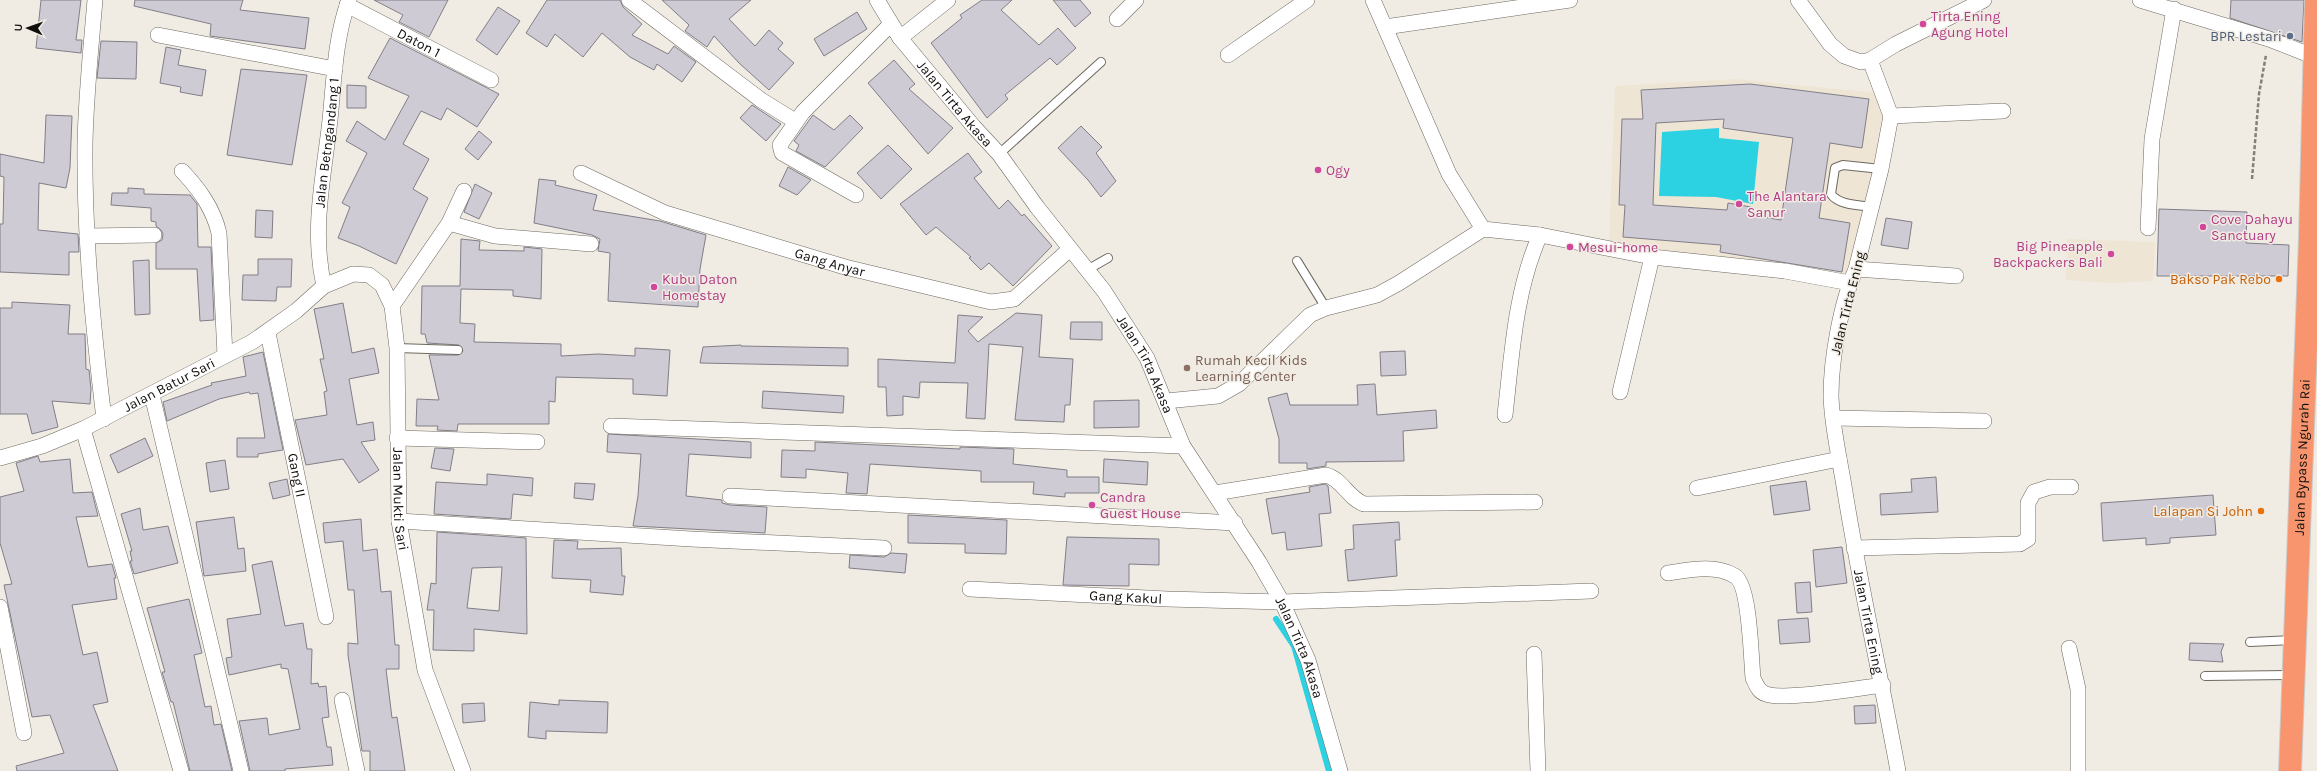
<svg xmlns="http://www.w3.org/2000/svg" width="2317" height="771" viewBox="0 0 2317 771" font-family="Karla,sans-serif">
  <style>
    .built { fill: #eee5d4 }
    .water { fill: #2cd2e1 }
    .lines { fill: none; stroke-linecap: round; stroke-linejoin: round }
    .stream { stroke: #2cd2e1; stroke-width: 6 }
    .building { fill: #cecbd5; stroke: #817e88; fill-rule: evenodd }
    .lane-casing { stroke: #6e6961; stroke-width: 10 }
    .street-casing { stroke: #6e6961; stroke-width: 16 }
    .highway-casing { stroke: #cacac9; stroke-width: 24 }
    .path { stroke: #837f79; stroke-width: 2.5; stroke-dasharray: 4 2; stroke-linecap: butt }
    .lane { stroke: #fff; stroke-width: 8 }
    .street { stroke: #fff; stroke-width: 15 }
    .highway { stroke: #f8956e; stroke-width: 22 }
    .hotel-dot { fill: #d1479c; stroke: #f1ece3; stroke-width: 1.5 }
    .service-dot { fill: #5c6f8a; stroke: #f1ece3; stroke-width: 1.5 }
    .food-dot { fill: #e8710a; stroke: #f1ece3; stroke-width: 1.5 }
    .education-dot { fill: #8d6e63; stroke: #f1ece3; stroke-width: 1.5 }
    .labels { text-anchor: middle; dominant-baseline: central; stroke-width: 3; stroke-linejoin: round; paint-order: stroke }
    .hotel-label { font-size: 14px; fill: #b23c85; stroke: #f1ece3; text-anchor: start }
    .service-label { font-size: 14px; fill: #4e5e75; stroke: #f1ece3; text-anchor: end }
    .street-label { font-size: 14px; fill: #100e0b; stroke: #f1ece3 }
    .food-label { font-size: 14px; fill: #c56008; stroke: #f1ece3; text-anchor: end }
    .education-label { font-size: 14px; fill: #785e54; stroke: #f1ece3; text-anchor: start }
  </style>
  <rect width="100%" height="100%" fill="#f1ece3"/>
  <g class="built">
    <path d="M1735,79l144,14 7,23 -38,162 -194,-26 -45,-9 6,-157z"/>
    <path d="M2067,239l88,3 -2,39 -43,2 -44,-3z"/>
  </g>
  <path class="water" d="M1719,128v10l40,4 -6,62 -37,-7 -57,-1 3,-64z"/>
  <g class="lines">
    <path class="stream" d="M1276,619l18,27 35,125"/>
  </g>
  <g class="building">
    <path d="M41,0h40l-5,40h6l-1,13 -45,-5z"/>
    <path d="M135,0h108l-3,10 69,8 -4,31 -95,-13 1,-12 -77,-18z"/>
    <path d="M374,0h74l-19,37 -30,-15 4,-7z"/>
    <path d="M547,0h73l3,7 19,17 -10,11 36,19 6,-8 22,16 -14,20 -25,-18 -3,6 -24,-13 -28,-24 -19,24 -28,-23 -8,13 -21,-14z"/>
    <path d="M662,0h89l-22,19 26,27 14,-16 14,13 -5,6 16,14 -25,27 -30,-27 -25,-27 -7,11 -22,-16 4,-6z"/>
    <path d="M982,0h30l-11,10 38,35 19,-17 18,20 -19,17 -7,-7 -45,37 3,4 -21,19 -56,-75 31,-25 -2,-3z"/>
    <path d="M1053,0h27l11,13 -16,14z"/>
    <path d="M2231,0h73l-2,42 -72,-24z"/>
    <path d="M498,7l22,14 -23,34 -21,-15z"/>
    <path d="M857,12l10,17 -43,27 -10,-17z"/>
    <path d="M390,38l109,56 -22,33 -30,-19 -6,12 -20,-9 -18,33 26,15 -16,30 15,9 -32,66 -37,-18 -21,-8 12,-31 -8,-4 25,-50 -21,-12 11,-20 28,19 24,-44 -41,-18z"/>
    <path d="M101,41l36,1 -1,37 -39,-1z"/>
    <path d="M166,47l15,3 -3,15 28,5 -4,26 -22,-4 1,-5 -21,-4z"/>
    <path d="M894,60l21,24 -6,5 44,39 -25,26 -60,-71z"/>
    <path d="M241,69l66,6 -15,90 -65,-10z"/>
    <path d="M1750,84l119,15 -7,49 -32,-5 -11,75 31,5 -8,49 -122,-20 1,-7 -98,-8 2,-32h-6l3,-86h21l-2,-29zM1724,119l-1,9 70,10 -12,82 -31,-5 1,-8 -23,-4 -1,7 -74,-5 3,-82z"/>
    <path d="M347,85l19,1v22h-19z"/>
    <path d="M752,105l29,19 -15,17 -26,-23z"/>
    <path d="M46,115l26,1 -2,52 -4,20 -27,-5 -1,47 40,4 1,18h-10v23l-69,-3v-48h3l1,-47 -4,-1v-22l44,9z"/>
    <path d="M813,115l21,15 16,-15 13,13 -38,39 -29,-16 3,-6 -5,-4z"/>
    <path d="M1081,126l21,21 -6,6 20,28 -15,16 -13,-17 -30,-32z"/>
    <path d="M479,131l13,11 -14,18 -13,-11z"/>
    <path d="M888,145l24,24 -31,30 -24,-26z"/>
    <path d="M968,153l14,19 -8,6 25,31 9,-9 14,16 2,-2 28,32 -39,40 -24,-23 -8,7 -12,-12 2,-1 -35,-30 -10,8 -26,-31z"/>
    <path d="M788,167l23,13 -14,15 -18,-9z"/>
    <path d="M539,179l17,2 -1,4 42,10 -4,15 67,11 46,14 -6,34 -2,38 -90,-6 2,-48 -12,-2 2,-12 -8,-4 -58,-12z"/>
    <path d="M475,184l17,9 -13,26 -15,-7z"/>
    <path d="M128,188l16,1v5l46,1 7,9 1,43h13l3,73 -14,1 -3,-52h-41v-26l6,-3 1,-6 -2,-4 -5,-4v-4l-5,-1v-13l-40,-3 1,-12h16z"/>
    <path d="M2159,209l88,3 -1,31 43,2 -1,31h-131z"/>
    <path d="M256,210l17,1 -1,27 -17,-1z"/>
    <path d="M1886,218l26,4 -4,27 -27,-4z"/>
    <path d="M461,239l19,2 -1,9 45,1v-4l18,2 -1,50 -28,-3v-6l-52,-1 -1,34 15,1 -1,18 87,2v12l37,-2 37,2v-8l35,2 -3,46 -34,-2v-15l-77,-2 -1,25 -6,-1v23h-91l-1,7 -20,-1 1,-4h-22l1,-27 22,1 -10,-45h29l5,-4 -4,-6 -32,-2 -2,-9h-4l1,-48h38z"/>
    <path d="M258,259h34l-1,28h-14l-1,14 -34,-1 1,-25h15z"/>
    <path d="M149,260l1,54 -15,1 -2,-54z"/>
    <path d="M12,302l58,3 -2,29h17l1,35 3,1 2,19 -1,15 -38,-3 6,26 -26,7 -5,-20h-27v-106h12z"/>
    <path d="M343,303l9,50 22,-5 5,25 -30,6 8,46 16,-3 2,18 -14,2 18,28 -20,13 -16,-24 -37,6 -11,-45 32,-5 -3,-23 3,-1 -7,-32h4l-10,-50z"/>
    <path d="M1016,313l26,2 -3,42 34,2 -3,46h-5l-1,17 -49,-2 8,-73 -34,-3 -4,75 -19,-1 2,-35 -48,-1 -1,16 -16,-2v19l-16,1 -1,-29h-8v-28l77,4 3,-48 25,2 -15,14 10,11z"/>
    <path d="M1071,322h31v18l-32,-1z"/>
    <path d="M741,345v1l107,2v18l-148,-3 3,-16z"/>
    <path d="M1405,351l1,24 -25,1 -1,-24z"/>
    <path d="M263,352l20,98 -25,4v3h-21v-19h28l-7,-45 -8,1 -1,-2 -30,7 -52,22 -4,-19 49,-17 -1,-2 35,-7 -3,-19z"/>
    <path d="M1375,384l2,31 59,-5 1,18 -34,3 1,30 -78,1v4l-19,3v-6h-28v-24l-11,-41 19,-5 3,12h68l-1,-20z"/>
    <path d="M763,391l81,5 -1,17 -81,-5z"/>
    <path d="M1139,400v27l-45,1v-27z"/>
    <path d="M608,434l143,8v16l-62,-4 -3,42 36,4v3l8,2 37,2 -2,26 -132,-7 5,-30 3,-42 -34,-2z"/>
    <path d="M145,438l8,18 -35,17 -8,-18z"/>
    <path d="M815,442l145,7v-2l54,2 -1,15 54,6v7h32v16h-34v4l-32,-3 1,-12h-53v-11l-64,-4 -47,-3 -3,30 -21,-1 2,-20 -42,-4v9l-25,-1 1,-27 33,1z"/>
    <path d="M435,448l19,1 -4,22 -19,-3z"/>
    <path d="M38,456l2,6 30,-3 3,34 19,-1 6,24 -22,1 12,50 24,-3 4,14h-2l3,21 -45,6 11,50 14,-3 11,50 -15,3 25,66h-101l-1,-5 48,-13 -14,-38 -18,2 -28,-132 8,-1 -12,-41v-46l24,-6 -8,-28z"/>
    <path d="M1104,459l44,3 -1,23 -44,-3z"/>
    <path d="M225,460l4,29 -19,3 -4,-29z"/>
    <path d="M487,474l46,4 -1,18 -19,-2 -2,25 -77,-5 2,-32 51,3z"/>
    <path d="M1936,477l2,35 -57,3 -1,-21 32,-2 -1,-13z"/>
    <path d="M287,479l3,16 -17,4 -4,-16z"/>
    <path d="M1806,481l4,29 -36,5 -4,-29z"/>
    <path d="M575,483l20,1 -2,16 -19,-2z"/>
    <path d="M1325,484l3,2 3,27 -12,1 3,32 -35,4 -2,-18 -13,2 -6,-35 44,-7 -1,-5z"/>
    <path d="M2213,495l3,40 -46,3v5l-24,2v-7l-43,3 -2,-38z"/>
    <path d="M140,508l3,22 25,-4 10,37 -44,11 -4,-13h2l-2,-10h2l-11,-37z"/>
    <path d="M908,515l99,5 -1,34 -41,-1v-9l-57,-1z"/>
    <path d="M234,517l4,32 6,-1 2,23 -42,5 -8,-54z"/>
    <path d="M361,519l2,32 14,-2 4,43 10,-1 4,54h4v24h-13l6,49 5,-1 8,54h-35v-20h-8l-14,-96v-12l10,1 -4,-54h-6l-5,-49 -18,2 -2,-20z"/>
    <path d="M1399,522l1,18h-5l2,36 -49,5 -3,-31 9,-1 -1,-24z"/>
    <path d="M437,532l89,6 1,96 -53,-5v22l-41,-1 1,-40h-7l4,-27 5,1zM502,567l-3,44 -32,-3 5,-40z"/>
    <path d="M1067,537l92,2v26l-30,-1v22l-66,-1z"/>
    <path d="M554,540l24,1 -1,8 44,-1 1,28h3l-2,19 -33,-3 1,-12 -39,-2z"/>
    <path d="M1842,547l5,36 -31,4 -3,-37z"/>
    <path d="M891,553l16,1 -2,19 -56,-5 1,-13 34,2z"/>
    <path d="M272,561l13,65 18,-3 4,26h5l-1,35 7,-1 1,4 7,-1 3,31 -7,1 5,29h4l2,18 -48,4v2h-35l-11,-50 28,-3 2,17 31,-6 -12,-60 -7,-1v-4l-52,11 -3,-17 6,-1 -5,-38 34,-5 -9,-49z"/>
    <path d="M1810,582l2,30 -15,1 -2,-30z"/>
    <path d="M189,599l13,54 -8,2 11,52 6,-1 3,19 7,-1 11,47h-42l-17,-69h-2l-9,-30h3l-18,-64z"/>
    <path d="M1808,618l2,24 -30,2 -2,-24z"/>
    <path d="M2190,643l34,1 -3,8 2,10 -34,-2z"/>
    <path d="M559,700l49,2 -1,31 -61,-2v8l-18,-2 2,-35 29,3z"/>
    <path d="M484,703l1,18 -22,2 -1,-19z"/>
    <path d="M1875,705l1,18 -21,1 -1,-18z"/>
  </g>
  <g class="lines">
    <g class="lane-casing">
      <g id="lane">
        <path d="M999,154l102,-92"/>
        <path d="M1872,207c-13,-2 -34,-2 -41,-13l4,-26 8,-3 38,4"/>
        <path d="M1297,261l29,47"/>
        <path d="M1087,270l21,-12"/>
        <path d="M397,348l61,2"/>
        <path d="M2250,642l43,-2"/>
        <path d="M2205,676l88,-1"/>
      </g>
    </g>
    <g class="street-casing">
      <g id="street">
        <path d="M95,0c-4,48 -9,95 -10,143 -1,92 8,184 19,276"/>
        <path d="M629,0l132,100 34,21"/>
        <path id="s1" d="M877,0l23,38 74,89 25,27 38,53 67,84 43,67 36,88 76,116 23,40 26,58 32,111"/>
        <path d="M1373,0l76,174 34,55"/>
        <path d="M1798,0l32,44 14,12 17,6 9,-2 26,-16 88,-44"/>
        <path d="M2140,0l129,39 46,18"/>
        <path id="s2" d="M347,5l144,75"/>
        <path d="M1117,19l19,-19"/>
        <path d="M1385,27l185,-27"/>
        <path d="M158,35l177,34"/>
        <path d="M900,38l48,-38"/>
        <path d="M1228,55l79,-55"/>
        <path id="s3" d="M1870,60l21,56 -10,53 -25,100c-15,33 -25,90 -25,127 1,32 9,64 14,96 15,93 36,186 53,279"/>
        <path d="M1891,116l112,-5"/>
        <path d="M182,171c17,18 31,37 37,62l6,122"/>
        <path id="s4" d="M581,173l84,40 180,54 146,35 23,-3 56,-50"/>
        <path d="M856,195l-74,-42 -2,-8 23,-33 88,-88"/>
        <path d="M449,223l46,13 96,8"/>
        <path d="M2148,228l4,-89 22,-130"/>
        <path d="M87,236l67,-1"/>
        <path d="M1856,269l100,7"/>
        <path id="s5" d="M324,286c-13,-56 0,-111 6,-166 4,-39 5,-83 19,-120"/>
        <path d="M392,306l57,-83 15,-32"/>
        <path id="s6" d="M268,333l58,284"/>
        <path d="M1620,392l32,-135"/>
        <path d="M152,395l89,376"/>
        <path d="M1166,401l52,-5 21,-12 71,-69 16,-7 51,-13 22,-12 84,-54 57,6 112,22 133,14 65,12"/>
        <path d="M1505,415c7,-61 10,-124 35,-180"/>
        <path d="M1834,418l150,3"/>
        <path d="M611,426l572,20"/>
        <path d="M83,429l98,342"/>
        <path d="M397,438l140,4"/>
        <path id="s7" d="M0,458l42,-12 41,-17 169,-87 44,-31 28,-25 29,-12 16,1 13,10 10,21 5,42 2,173 26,149 38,101"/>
        <path d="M1697,488l142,-29"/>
        <path d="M1215,493l111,-18c16,4 22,23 38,29l171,-2"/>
        <path d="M730,496l505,27"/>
        <path d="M399,521l292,18 193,9"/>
        <path d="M1854,548l166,-4 8,-5v-36l6,-11 16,-5h21"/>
        <path d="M1668,573c21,-3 47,-9 67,3 15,9 16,82 18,102 3,6 5,14 13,16 19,7 93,-6 117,-9"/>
        <path id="s8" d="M970,589l197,10 115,3 309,-11"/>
        <path d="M0,607l24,126"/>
        <path d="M2069,648l9,41v82"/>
        <path d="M1534,654l4,117"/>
        <path d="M342,700l15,71"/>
      </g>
    </g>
    <g class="highway-casing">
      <g id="highway">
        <path id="s9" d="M2290,771l20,-532 6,-239"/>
      </g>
    </g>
    <path class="path" d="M2252,179l7,-85 7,-39"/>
    <use href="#lane" class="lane"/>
    <use href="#street" class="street"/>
    <use href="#highway" class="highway"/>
  </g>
  <g class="hotel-dot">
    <circle cx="1923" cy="24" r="4"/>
    <circle cx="1318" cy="170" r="4"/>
    <circle cx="1739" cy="204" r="4"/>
    <circle cx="2203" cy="227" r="4"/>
    <circle cx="1570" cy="247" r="4"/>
    <circle cx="2111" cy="254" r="4"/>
    <circle cx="654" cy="287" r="4"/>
    <circle cx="1092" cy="505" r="4"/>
  </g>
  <circle class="service-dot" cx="2290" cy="36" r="4"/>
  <g class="food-dot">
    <circle cx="2279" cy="279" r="4"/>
    <circle cx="2261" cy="511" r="4"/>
  </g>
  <circle class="education-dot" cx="1187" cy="368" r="4"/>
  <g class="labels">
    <g class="hotel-label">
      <text x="1931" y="16">Tirta Ening<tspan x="1931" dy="16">Agung Hotel</tspan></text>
      <text x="1326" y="170">Ogy</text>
      <text x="1747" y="196">The Alantara<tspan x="1747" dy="16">Sanur</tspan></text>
      <text x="2211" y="219">Cove Dahayu<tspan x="2211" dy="16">Sanctuary</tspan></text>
      <text x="2103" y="246" text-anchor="end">Big Pineapple<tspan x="2103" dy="16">Backpackers Bali</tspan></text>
      <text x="1578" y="247">Mesui-home</text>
      <text x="662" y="279">Kubu Daton<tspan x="662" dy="16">Homestay</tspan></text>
      <text x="1100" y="497">Candra<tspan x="1100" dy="16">Guest House</tspan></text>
    </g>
    <g class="service-label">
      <text x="2282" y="36">BPR Lestari</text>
    </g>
    <g class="street-label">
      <text stroke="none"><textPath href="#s2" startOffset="81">Daton 1</textPath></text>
      <text stroke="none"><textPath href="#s1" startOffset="130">Jalan Tirta Akasa</textPath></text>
      <text stroke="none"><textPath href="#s5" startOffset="144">Jalan Betngandang 1</textPath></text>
      <text stroke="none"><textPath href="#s4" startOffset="265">Gang Anyar</textPath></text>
      <text transform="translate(1848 303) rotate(-76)">Jalan Tirta Ening</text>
      <text stroke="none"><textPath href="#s1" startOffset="454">Jalan Tirta Akasa</textPath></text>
      <text stroke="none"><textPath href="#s7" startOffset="185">Jalan Batur Sari</textPath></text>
      <text stroke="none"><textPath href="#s9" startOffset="314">Jalan Bypass Ngurah Rai</textPath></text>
      <text stroke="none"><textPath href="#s6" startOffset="145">Gang II</textPath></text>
      <text stroke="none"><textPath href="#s7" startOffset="650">Jalan Mukti Sari</textPath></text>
      <text stroke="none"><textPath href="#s8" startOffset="156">Gang Kakul</textPath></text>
      <text stroke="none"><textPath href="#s3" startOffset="576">Jalan Tirta Ening</textPath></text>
      <text stroke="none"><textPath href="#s1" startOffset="778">Jalan Tirta Akasa</textPath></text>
    </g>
    <g class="food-label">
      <text x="2271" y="279">Bakso Pak Rebo</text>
      <text x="2253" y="511">Lalapan Si John</text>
    </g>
    <g class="education-label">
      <text x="1195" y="360">Rumah Kecil Kids<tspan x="1195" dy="16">Learning Center</tspan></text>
    </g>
  </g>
  <g transform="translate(28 28) rotate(272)" stroke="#f1ece3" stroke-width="3" paint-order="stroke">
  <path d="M0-3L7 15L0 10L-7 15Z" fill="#100e0b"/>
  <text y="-6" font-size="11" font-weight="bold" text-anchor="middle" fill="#100e0b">U</text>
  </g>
</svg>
